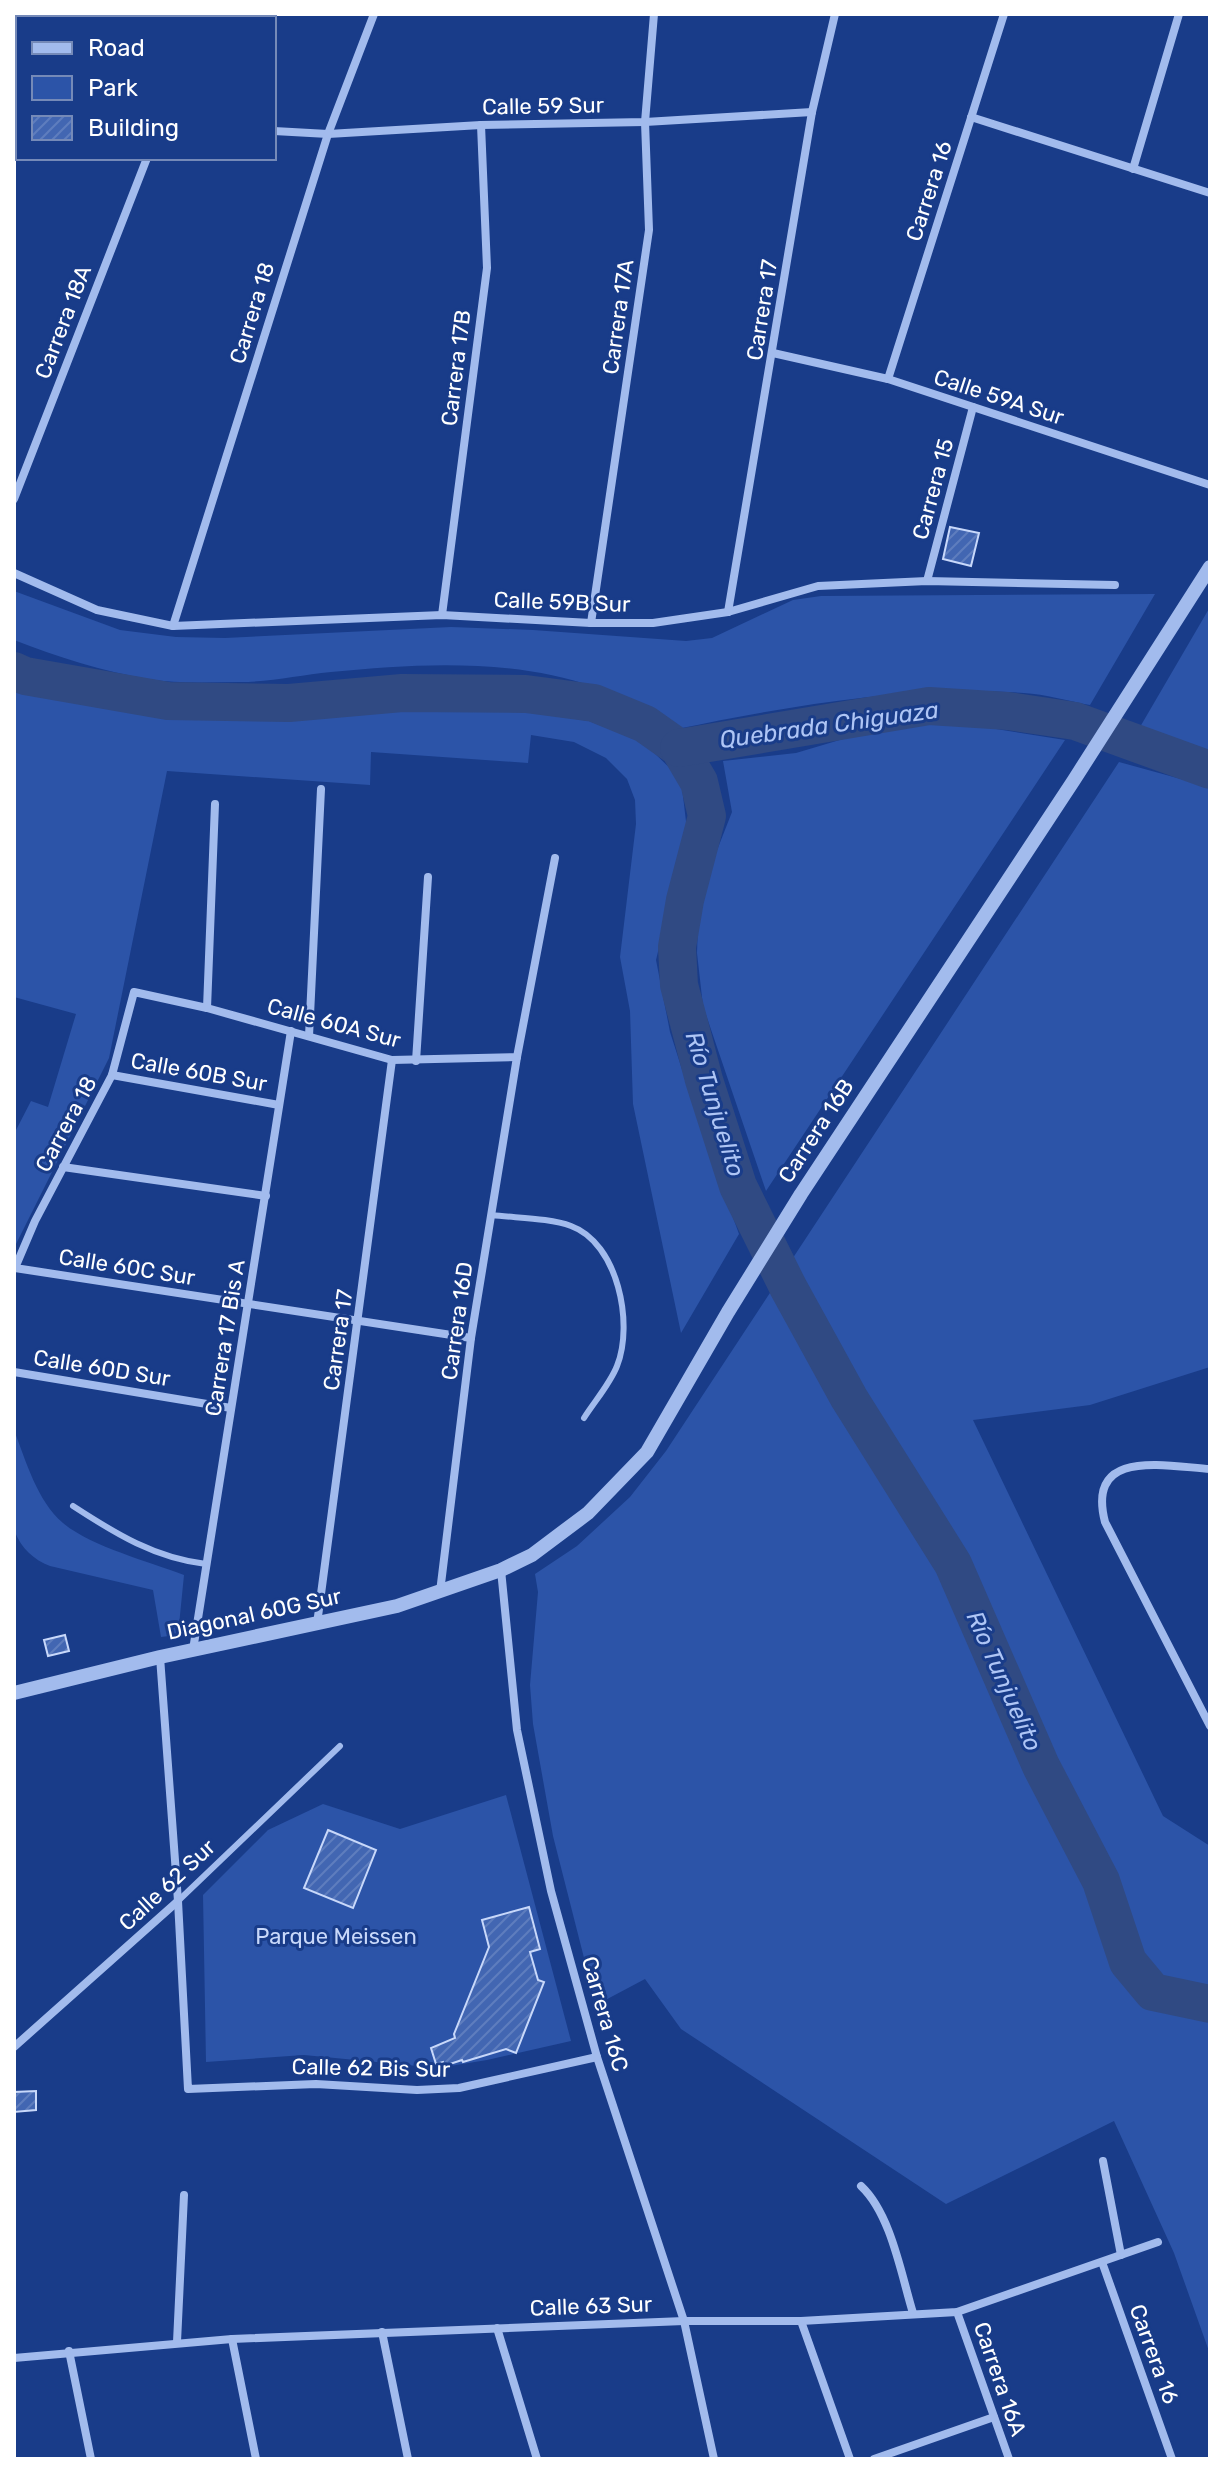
<svg xmlns="http://www.w3.org/2000/svg" width="1224" height="2473" viewBox="0 0 1224 2473" font-family="Rubik,sans-serif">
  <style>
    .green { fill: #2c54a8 }
    .lines { fill: none; stroke-linecap: round; stroke-linejoin: round }
    .river { stroke: #304a83; stroke-width: 38 }
    .building { fill: url(#building-hatch); stroke: #c8d8fa; stroke-width: 2 }
    .service { stroke: #a2bbed; stroke-width: 6 }
    .minor { stroke: #a2bbed; stroke-width: 8 }
    .tertiary { stroke: #a2bbed; stroke-width: 14 }
    .labels { text-anchor: middle; dominant-baseline: central; stroke-width: 6; stroke-linejoin: round; paint-order: stroke }
    .street-label { font-size: 22px; fill: #fff; stroke: #193c89 }
    .park-label { font-size: 22px; fill: #c8d8fa; stroke: #193c89 }
    .water-label { font-size: 24px; font-style: italic; fill: #aec5f5; stroke: #193c89 }
  </style>
  <defs>
    <pattern id="building-hatch" width="6" height="6" patternUnits="userSpaceOnUse" patternTransform="scale(2)"><rect width="6" height="6" fill="#4266b2"/><path d="M-1 1l2-2M0 6l6-6M5 7l2-2" fill="none" stroke="#5e7dbe"/></pattern>
  </defs>
  <rect width="100%" height="100%" fill="#193c89"/>
  <g class="green">
    <path d="M14,591l106,39 56,7 49,1 226,-11 82,3 153,11 26,-3 81,-38 28,-4 334,-2 -65,111c-22,-4 -45,-11 -66,-12 -116,-8 -235,13 -347,36 -103,-73 -226,-69 -346,-57 -30,3 -61,10 -91,10 -30,0 -62,2 -92,-3 -46,-8 -90,-22 -134,-39z"/>
    <path d="M1210,607v145l-70,-25z"/>
    <path d="M14,684l20,9 106,19 161,5 98,-8 121,1 69,11 54,21 38,37 6,51 -31,130 14,72 36,112 33,90 -58,99 -48,-229 -3,-93 -10,-54 16,-133 -1,-24 -8,-21 -21,-21 -32,-16 -43,-7 -3,28 -157,-11 -1,33 -203,-14 -58,287 -95,190v-114l17,-33 17,6 28,-93 -62,-17z"/>
    <path d="M934,719l131,21 -299,451 -63,-185 -6,-53 2,-57 33,-84 -9,-51 73,-8 84,-25z"/>
    <path d="M1119,762l91,25v580l-120,38 -117,15 190,396 47,30v508l-36,-101 -60,-132 -168,83 -265,-175 -36,-50 -49,26 -43,-169 -20,-112 -3,-39 8,-93 -3,-18 42,-28 53,-49 36,-46z"/>
    <path d="M14,1430c12,31 23,71 49,93 27,23 87,39 121,52l-6,60 -17,2 -8,-47 -103,-24c-16,-6 -29,-18 -35,-34 -5,-14 -1,-82 -1,-102z"/>
    <path d="M506,1795l65,246 -84,19 -49,8 -134,-13 -98,7 -3,-167 65,-65 55,-26 77,25z"/>
  </g>
  <g class="lines">
    <g class="river">
      <path d="M14,671l11,5 143,25 121,2 113,-10 124,1 68,9 51,21 34,24 20,34 8,34 -22,84 -8,47 2,38 25,95 34,106 50,101 61,111 104,166 88,202 60,115 27,81 25,30 57,12"/>
      <path d="M679,748l250,-42 79,5 67,10 135,49"/>
    </g>
  </g>
  <g class="building">
    <path d="M950,527l29,6 -8,33 -28,-7z"/>
    <path d="M65,1635l4,16 -21,5 -4,-16z"/>
    <path d="M328,1830l48,20 -23,58 -49,-20z"/>
    <path d="M529,1907l11,42 -10,3 8,28 6,2 -28,71 -10,-4 -43,13 -1,-2 -18,6 -1,-4 -7,2 -5,-16 24,-10 -1,-4 35,-87 -7,-27z"/>
    <path d="M36,2091v19l-22,2v-20z"/>
  </g>
  <g class="lines">
    <g class="service">
      <path d="M492,1215c23,3 58,3 79,11 47,17 63,98 46,140 -7,18 -23,36 -33,52"/>
      <path d="M73,1506c43,28 82,52 133,58"/>
      <path d="M178,1901l162,-155"/>
    </g>
    <g class="minor">
      <path d="M40,18l1,-4"/>
      <path d="M201,18l2,-4"/>
      <path d="M14,67l4,1"/>
      <path d="M14,98l4,-13"/>
      <path d="M971,117l239,76"/>
      <path d="M274,131l54,3 153,-9 164,-3 167,-10"/>
      <path d="M1133,169l46,-155"/>
      <path d="M773,353l115,26 322,106"/>
      <path d="M888,379l116,-365"/>
      <path d="M14,499l133,-341"/>
      <path d="M14,573l83,37 76,16 269,-11 149,8h62l75,-11 90,-26 109,-5 188,4"/>
      <path d="M927,581l46,-174"/>
      <path d="M728,612l84,-500 23,-98"/>
      <path d="M442,615l45,-347 -6,-143"/>
      <path d="M591,623l58,-393 -4,-108 9,-108"/>
      <path d="M173,626l155,-492 46,-120"/>
      <path d="M207,1008l8,-204"/>
      <path d="M309,1036l12,-247"/>
      <path d="M416,1061l12,-184"/>
      <path d="M112,1075l167,30"/>
      <path d="M63,1167l203,29"/>
      <path d="M471,1338l-456,-70 20,-47 77,-146 22,-83 73,16 185,52 125,-3 38,-199"/>
      <path d="M14,1372l217,36"/>
      <path d="M1210,1469c-46,-3 -124,-21 -105,53l105,204"/>
      <path d="M501,1570l16,160 34,161 46,166 87,264 30,138"/>
      <path d="M440,1592l31,-254 46,-281"/>
      <path d="M317,1624l75,-564"/>
      <path d="M193,1650l98,-619"/>
      <path d="M160,1657l18,244 10,188 128,-5 101,6 42,-2 138,-31"/>
      <path d="M14,2047l164,-146"/>
      <path d="M1103,2161l18,94"/>
      <path d="M861,2186c30,28 40,88 52,127"/>
      <path d="M1102,2262l70,197"/>
      <path d="M957,2312l52,147"/>
      <path d="M801,2321l49,138"/>
      <path d="M497,2328l40,131"/>
      <path d="M382,2332l26,127"/>
      <path d="M232,2339l24,120"/>
      <path d="M177,2342l7,-147"/>
      <path d="M69,2351l22,108"/>
      <path d="M14,2358l218,-19 452,-18h117l156,-9 201,-70"/>
      <path d="M874,2459l120,-42"/>
    </g>
    <path class="tertiary" d="M14,1693l146,-36 237,-51 104,-36 31,-15 56,-42 59,-61 81,-140 73,-118 273,-414 136,-213"/>
  </g>
  <g class="labels">
    <g class="street-label">
      <text transform="translate(543 106) rotate(-1)">Calle 59 Sur</text>
      <text transform="translate(929 191) rotate(-72)">Carrera 16</text>
      <text transform="translate(762 310) rotate(-81)">Carrera 17</text>
      <text transform="translate(252 313) rotate(-73)">Carrera 18</text>
      <text transform="translate(618 317) rotate(-82)">Carrera 17A</text>
      <text transform="translate(63 322) rotate(-69)">Carrera 18A</text>
      <text transform="translate(456 368) rotate(-83)">Carrera 17B</text>
      <text transform="translate(999 397) rotate(18)">Calle 59A Sur</text>
      <text transform="translate(933 489) rotate(-75)">Carrera 15</text>
      <text transform="translate(562 602) rotate(2)">Calle 59B Sur</text>
      <text transform="translate(334 1023) rotate(15)">Calle 60A Sur</text>
      <text transform="translate(199 1072) rotate(10)">Calle 60B Sur</text>
      <text transform="translate(66 1124) rotate(-62)">Carrera 18</text>
      <text transform="translate(816 1131) rotate(-57)">Carrera 16B</text>
      <text transform="translate(127 1267) rotate(9)">Calle 60C Sur</text>
      <text transform="translate(457 1321) rotate(-82)">Carrera 16D</text>
      <text transform="translate(225 1338) rotate(-81)">Carrera 17 Bis A</text>
      <text transform="translate(338 1340) rotate(-82)">Carrera 17</text>
      <text transform="translate(102 1368) rotate(9)">Calle 60D Sur</text>
      <text transform="translate(254 1614) rotate(-12)">Diagonal 60G Sur</text>
      <text transform="translate(167 1885) rotate(-43)">Calle 62 Sur</text>
      <text transform="translate(605 2014) rotate(74)">Carrera 16C</text>
      <text transform="translate(371 2068) rotate(1)">Calle 62 Bis Sur</text>
      <text transform="translate(591 2306) rotate(-2)">Calle 63 Sur</text>
      <text transform="translate(1154 2354) rotate(70)">Carrera 16</text>
      <text transform="translate(1000 2379) rotate(71)">Carrera 16A</text>
    </g>
    <g class="park-label">
      <text x="336" y="1936">Parque Meissen</text>
    </g>
    <g class="water-label">
      <text transform="translate(829 725) rotate(-8)">Quebrada Chiguaza</text>
      <text transform="translate(715 1104) rotate(73)">Río Tunjuelito</text>
      <text transform="translate(1004 1681) rotate(66)">Río Tunjuelito</text>
    </g>
  </g>
  <rect width="1224" height="2473" fill="none" stroke="#ffffff" stroke-width="32"/>
  <rect x="16" y="16" width="260" height="144" fill="#193c89" stroke="#758ab8" stroke-width="2"/>
  <rect x="32" y="42" width="40" height="12" fill="#a2bbed" stroke="#758ab8" stroke-width="2"/>
  <text x="88" y="56" font-size="24" fill="#ffffff">Road</text>
  <rect x="32" y="76" width="40" height="24" fill="#2c54a8" stroke="#758ab8" stroke-width="2"/>
  <text x="88" y="96" font-size="24" fill="#ffffff">Park</text>
  <rect x="32" y="116" width="40" height="24" fill="url(#building-hatch)" stroke="#758ab8" stroke-width="2"/>
  <text x="88" y="136" font-size="24" fill="#ffffff">Building</text>
</svg>
